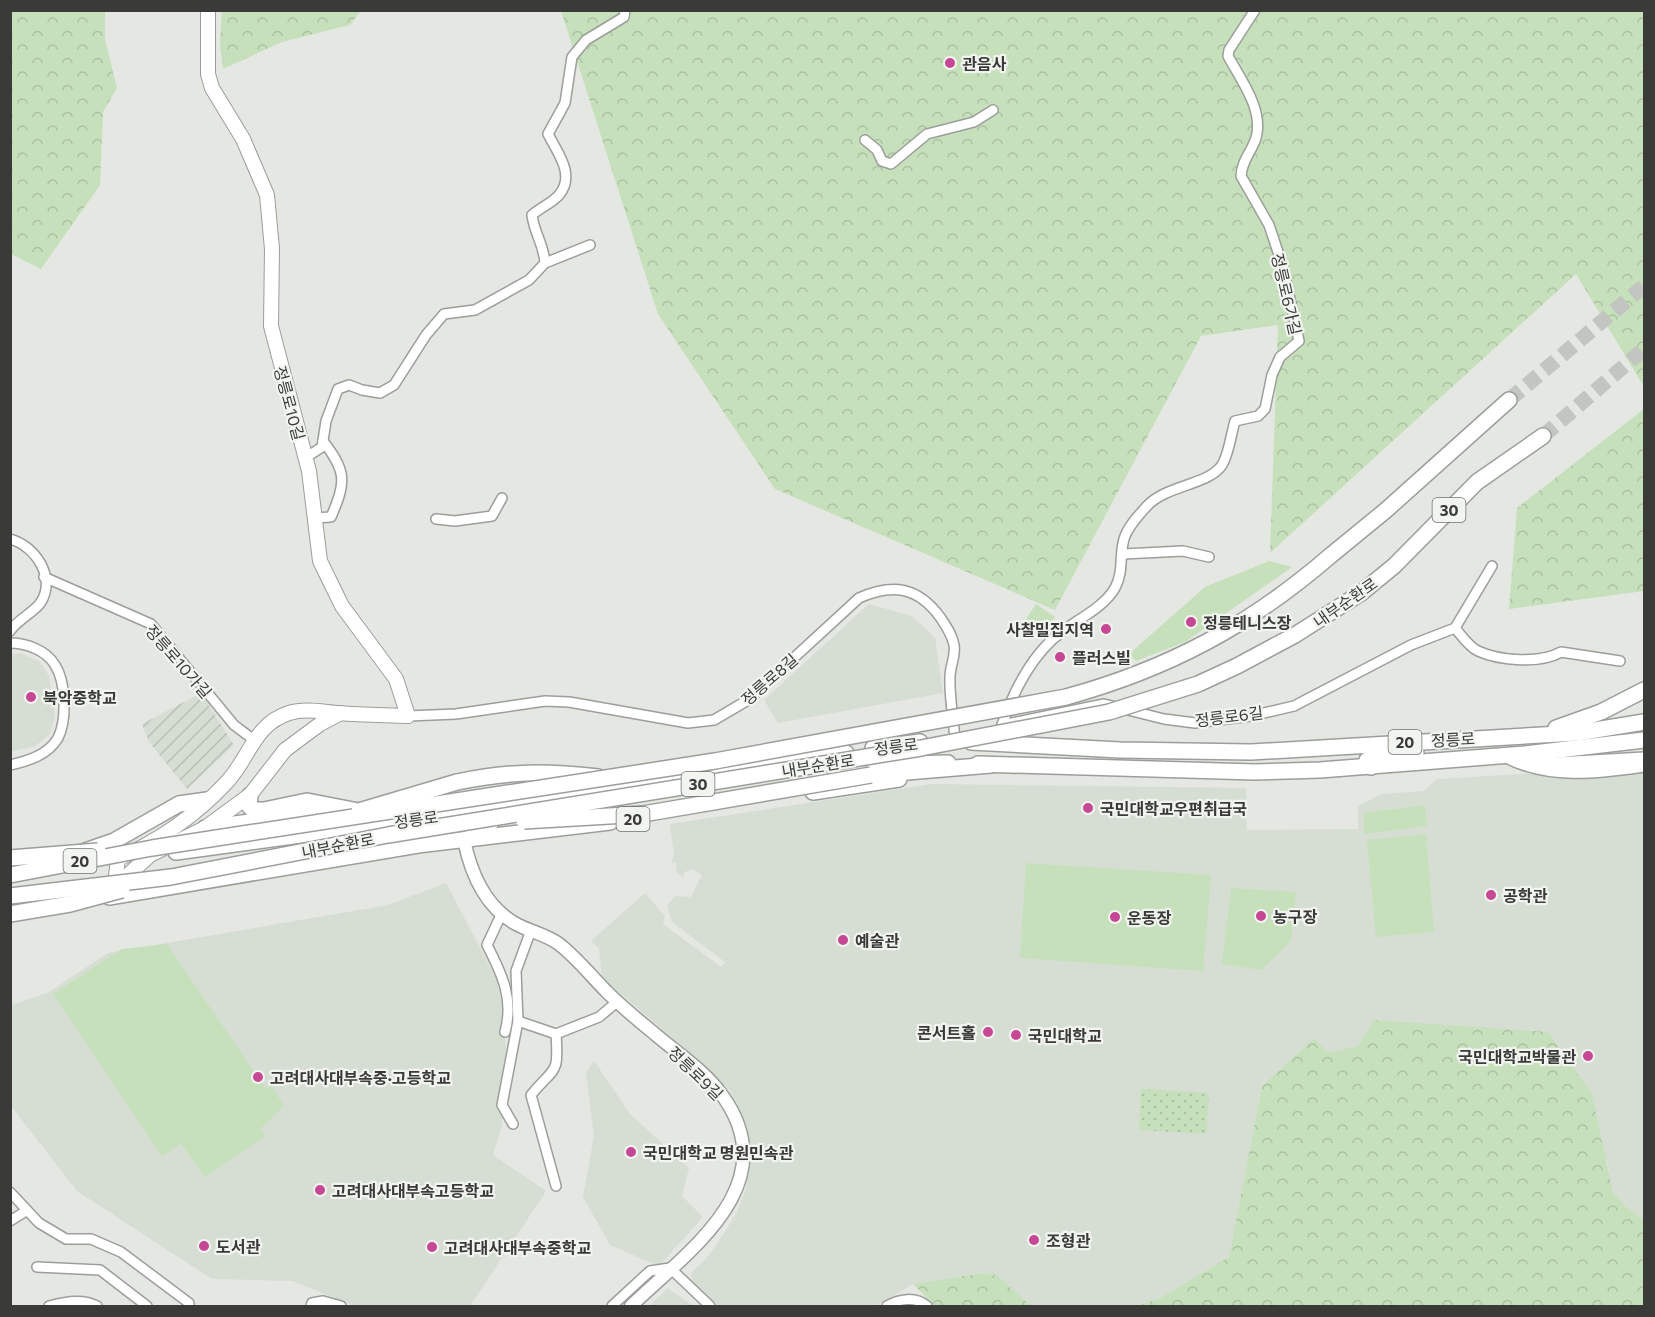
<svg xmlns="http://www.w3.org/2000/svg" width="1655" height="1317" viewBox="0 0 1655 1317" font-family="Commissioner,'Noto Sans KR',sans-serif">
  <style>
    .built { fill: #d6ded3 }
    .industrial { fill: url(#industrial-furrows) }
    .grass { fill: url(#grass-dots) }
    .forest { fill: url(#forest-crowns) }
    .park { fill: #c6e0bc }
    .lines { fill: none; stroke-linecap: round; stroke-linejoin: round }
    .trunk-tunnel { stroke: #c2c5c0; stroke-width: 15; stroke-dasharray: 15 8; stroke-linecap: butt }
    .minor-casing { stroke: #9b9f9a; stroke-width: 12 }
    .tertiary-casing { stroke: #9b9f9a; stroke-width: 15 }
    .secondary-casing { stroke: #9b9f9a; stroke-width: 16 }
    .primary-casing { stroke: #9b9f9a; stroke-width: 18 }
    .trunk-casing { stroke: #9b9f9a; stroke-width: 18 }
    .minor { stroke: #fff; stroke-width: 9 }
    .tertiary { stroke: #fff; stroke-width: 12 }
    .secondary { stroke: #fff; stroke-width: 14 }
    .primary { stroke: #fff; stroke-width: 15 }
    .trunk { stroke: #fff; stroke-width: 15 }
    .trunk-bridge-casing { stroke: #9b9f9a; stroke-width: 18; stroke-linecap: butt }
    .trunk-bridge { stroke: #fff; stroke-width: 15 }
    .poi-dot { fill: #c64794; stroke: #f1f4ef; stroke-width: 2 }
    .labels { text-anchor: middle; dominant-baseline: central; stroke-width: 4.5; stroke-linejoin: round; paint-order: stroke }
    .shield { fill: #f1f4ef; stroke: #717270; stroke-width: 1.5 }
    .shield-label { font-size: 15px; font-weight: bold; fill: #3a3b39 }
    .poi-label { font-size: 16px; font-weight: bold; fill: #3a3b39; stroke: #f1f4ef; text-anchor: start }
    .street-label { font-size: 16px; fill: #3a3b39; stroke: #f1f4ef }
  </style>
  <defs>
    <pattern id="industrial-furrows" width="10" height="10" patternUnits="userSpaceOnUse" patternTransform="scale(1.5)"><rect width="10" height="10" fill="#d6ded3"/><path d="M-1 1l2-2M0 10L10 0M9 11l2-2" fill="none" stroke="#b8bfb6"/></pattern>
    <pattern id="grass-dots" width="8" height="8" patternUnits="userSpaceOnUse" patternTransform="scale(1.5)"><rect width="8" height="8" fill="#c6e0bc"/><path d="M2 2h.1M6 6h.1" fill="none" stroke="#abc1a2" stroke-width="1.8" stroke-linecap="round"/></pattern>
    <pattern id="forest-crowns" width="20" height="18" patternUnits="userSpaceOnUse" patternTransform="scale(1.5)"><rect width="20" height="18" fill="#c6e0bc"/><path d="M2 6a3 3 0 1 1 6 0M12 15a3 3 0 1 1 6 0" fill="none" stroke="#abc1a2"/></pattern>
  </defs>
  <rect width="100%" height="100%" fill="#e4e7e2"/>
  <g class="built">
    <path d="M869,604l43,12 23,22 8,55 -165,30 -14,-23z"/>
    <path d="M21,653l19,9 9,14 6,41 -6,18 -15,12 -23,4v-96z"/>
    <path d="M1644,767v452l-19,-13 -12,-14 -6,-32 -248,-114 -31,8 -14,-16 -52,48 -33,171 -69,41 -23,8h-106l-34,-31 -14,-2 -70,11 -37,22h-156l-26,-19 -3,-14 15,-14 15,-21 16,-26 9,-23 3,-48 -9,-30 -10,-20 -29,-29 -99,-84 -3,-30 -8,-7 54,-48 20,23 -2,8 58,43 4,-5 -53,-40 -5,-16 8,-10 16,1 11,-22 -10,-6 -7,3 -3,8v-4l-5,-3 -1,-10 -4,-1 2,-7 -4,-31 262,-40 314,4 1,42 111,-1v-23l23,-12 43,-3 13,-12z"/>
    <path d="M446,883l53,101 7,64 -4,78 -9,29 53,36 -76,115h-115l-63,-25 -80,-2 -135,-88 -66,-85 -1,-100 39,-14 59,-39 280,-48z"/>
    <path d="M594,1061l36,53 59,54 -7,28 21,21 -44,49 -49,-21 -27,-48 11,-61 -8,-64z"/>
    <path d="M668,1288l25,18h-44z"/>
  </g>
  <path class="industrial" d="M201,693l33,52 -47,44 -38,-47 -7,-18z"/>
  <path class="grass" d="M1141,1089l68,4 -3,41 -67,-4z"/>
  <g class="forest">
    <path d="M10,11h95v28l12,49 -14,24 -3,73 -59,84 -30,-15z"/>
    <path d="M222,11v-1l139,1 -11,14 -68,17 -59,27 -3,-24z"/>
    <path d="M561,11h1083v376l-68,-113 -306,279 8,-228 -77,11 -146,274 -280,-121 -117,-175z"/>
    <path d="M1644,409v182l-135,18 8,-101z"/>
    <path d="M1374,1020l174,12 44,62 21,98 12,14 19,13v87h-507l23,-8 69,-41 33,-171 52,-48 14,15 30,-7z"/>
    <path d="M983,1273l14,2 34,31h-96l-22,-22z"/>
  </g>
  <g class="park">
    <path d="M1269,561l23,6 -107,75 -49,19 -7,-7 76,-67z"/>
    <path d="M1036,604l19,13 -14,19 -19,-11z"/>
    <path d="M1425,805l2,21 -63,8v-21z"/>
    <path d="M1426,834l8,98 -58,5 -9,-97z"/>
    <path d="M1026,863l185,12 -8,96 -183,-13z"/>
    <path d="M1231,888l65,4 -5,49 -30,29 -39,-6z"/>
    <path d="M167,944l98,144 6,-3 13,21 -24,23 6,7 -61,41 -24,-33 -19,12 -109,-162 69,-45z"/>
  </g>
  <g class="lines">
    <g class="trunk-tunnel">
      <path d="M1509,400l135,-114"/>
      <path d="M1543,436l101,-87"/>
    </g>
    <g class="minor-casing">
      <g id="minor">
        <path d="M865,140l12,10 5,11 9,3 36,-30 47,-12 19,-12"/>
        <path d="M545,263l45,-18"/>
        <path d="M305,458l17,-11 4,-26 12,-32 11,-4 13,5 18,3 14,-8 32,-50 18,-21 31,-4 54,-30 16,-17c-1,-18 -11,-30 -13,-48 8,-7 20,-12 27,-20 17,-20 -2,-43 -11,-61l17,-31 7,-46 14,-17 38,-23 1,-7"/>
        <path d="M313,518l18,-1c15,-35 16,-45 -8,-76"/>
        <path d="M436,519l19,2 37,-5 10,-18"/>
        <path d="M10,539c26,7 46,39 31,63 -5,9 -23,17 -31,29"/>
        <path d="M1123,554l60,-3 26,6"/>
        <path d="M44,577l107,47 83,101 20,15"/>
        <path d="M1455,628c6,7 14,19 23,23 22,10 62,13 83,1l59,9"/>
        <path d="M10,643c16,0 36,7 45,22 11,17 12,55 3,73 -10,17 -30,23 -48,27"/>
        <path d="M408,716l48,-2 89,-13 24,1 119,21 26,-3 34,-20 111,-102c34,-15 59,-11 81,19 6,9 12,17 14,28 2,12 -4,20 -4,32 -1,20 4,43 5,64l5,-2"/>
        <path d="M1002,725l102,-21 60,15 31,4 56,-7 43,-10 117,-61 44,-17 37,-62"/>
        <path d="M1002,725c11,-33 31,-73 61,-94 17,-13 41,-24 52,-43 9,-17 4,-32 9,-49 4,-13 15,-24 23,-33 19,-21 62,-21 75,-41 7,-11 9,-31 13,-44l23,-5 7,-7 7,-34 8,-18 19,-16 -16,-74 -14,-42 -28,-49c1,-16 10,-23 15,-38 8,-28 -15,-58 -28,-82l1,-6 26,-40"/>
        <path d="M1504,757c43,23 93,17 140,10"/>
        <path d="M501,915l-14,30c15,29 27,54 18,87"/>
        <path d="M518,1021l38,13 43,-17 18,-15"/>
        <path d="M513,1124l-11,-19 16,-84 -2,-50 15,-41"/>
        <path d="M556,1186l-25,-91c24,-29 28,-19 25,-61"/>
        <path d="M10,1192l29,31 27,16h25l30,13 68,51v3"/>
        <path d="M10,1221l16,-10"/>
        <path d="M37,1267l63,3 47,36"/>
        <path d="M49,1306c16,-4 33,-8 48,0"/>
        <path d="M311,1306l1,-3 11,-2 18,5"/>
        <path d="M612,1306l38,-35 20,-3 40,38"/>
        <path d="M887,1306c12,-7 28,-10 40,0"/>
      </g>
    </g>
    <g class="tertiary-casing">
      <path id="tertiary" d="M492,824l-14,4 -14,12c7,34 21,68 54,85 14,7 29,10 41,19 18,14 32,32 48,48 15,15 32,29 48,42 22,19 50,37 67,61 65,90 -33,155 -91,211"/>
    </g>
    <g class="secondary-casing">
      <g id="secondary">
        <path d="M117,885l33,-30 55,-27 45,-33 35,-45 35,-26 19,-10"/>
        <path d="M114,892l4,-33c40,-18 77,-43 108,-76 23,-24 28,-59 63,-70 16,-5 34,-1 50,0 23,2 46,2 69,3l-12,-37 -54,-73 -22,-45 -11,-90 -38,-145 1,-77 -5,-54 -24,-56 -31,-51 -4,-14v-64"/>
      </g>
    </g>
    <g class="primary-casing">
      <g id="primary">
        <path d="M1556,728l45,-16 43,-22"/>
        <path d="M971,742l149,8 131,2 326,-19 67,-11"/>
        <path d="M873,748l47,-6"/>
        <path d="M1529,756l28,9 87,-5"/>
        <path d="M781,762l65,-9"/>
        <path d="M978,764l277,8 65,-2 204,-16 120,-14"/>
        <path d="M1371,767l-4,-7 9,-4 40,-3"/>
        <path d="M874,769l31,-5 43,-1"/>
        <path d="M813,792l86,-13"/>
        <path d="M250,795l-1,11 4,4h11l43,-9 62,12"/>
        <path d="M205,828l95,-13 30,4"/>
        <path d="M85,851l29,-10 65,-37 28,-4"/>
        <path d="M176,852l250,-34 281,-44"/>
        <path d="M10,866l34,-3"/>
        <path d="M109,897l309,-52 192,-23"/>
      </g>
    </g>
    <g class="trunk-casing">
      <g id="trunk">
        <path d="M1330,556l55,-45 124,-111"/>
        <path d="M1361,593l33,-27 83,-84 66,-46"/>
        <path d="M691,771l101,-10"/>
        <path d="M871,775l120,-10"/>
        <path d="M457,782c53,-11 88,-11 141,-5"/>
      </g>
    </g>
    <use href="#minor" class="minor"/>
    <use href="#tertiary" class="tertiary"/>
    <use href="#secondary" class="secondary"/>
    <use href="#primary" class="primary"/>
    <use href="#trunk" class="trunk"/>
    <g class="trunk-bridge-casing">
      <g id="trunk-bridge">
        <path d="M359,811l98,-29"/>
        <path d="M524,821l119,-7 228,-39"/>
        <path d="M10,858l88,-7"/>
        <path d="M10,875l142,-27 563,-87 351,-64c102,-28 183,-71 264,-141"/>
        <path d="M10,896l161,-19 217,-42 533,-87 188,-36 89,-28 39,-18 58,-31 66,-42"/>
        <path d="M10,914l60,-10 52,-14"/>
      </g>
    </g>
    <use href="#trunk-bridge" class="trunk-bridge"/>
  </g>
  <g class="poi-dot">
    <circle cx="950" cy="63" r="6"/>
    <circle cx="1191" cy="622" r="6"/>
    <circle cx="1106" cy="629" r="6"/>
    <circle cx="1060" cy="657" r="6"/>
    <circle cx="31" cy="697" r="6"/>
    <circle cx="1088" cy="808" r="6"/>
    <circle cx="1491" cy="895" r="6"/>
    <circle cx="1261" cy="916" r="6"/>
    <circle cx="1115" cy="917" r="6"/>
    <circle cx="843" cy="940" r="6"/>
    <circle cx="988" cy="1032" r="6"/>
    <circle cx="1016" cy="1035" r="6"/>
    <circle cx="1588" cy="1056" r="6"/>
    <circle cx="258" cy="1077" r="6"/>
    <circle cx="631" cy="1152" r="6"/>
    <circle cx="320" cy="1190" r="6"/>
    <circle cx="1034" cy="1240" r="6"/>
    <circle cx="204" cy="1246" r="6"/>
    <circle cx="432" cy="1247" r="6"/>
  </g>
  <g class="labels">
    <g class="shield">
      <rect x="1432.5" y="498" width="33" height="24" rx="4.5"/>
      <rect x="1388.5" y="730" width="33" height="24" rx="4.5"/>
      <rect x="681.5" y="772" width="33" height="24" rx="4.5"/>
      <rect x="616.5" y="807" width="33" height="24" rx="4.5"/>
      <rect x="63.5" y="849" width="33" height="24" rx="4.5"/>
    </g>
    <g class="shield-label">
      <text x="1449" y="510">30</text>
      <text x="1405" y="742">20</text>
      <text x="698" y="784">30</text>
      <text x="633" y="819">20</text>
      <text x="80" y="861">20</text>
    </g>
    <g class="poi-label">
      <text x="962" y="63">관음사</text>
      <text x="1203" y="622">정릉테니스장</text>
      <text x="1094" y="629" text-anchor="end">사찰밀집지역</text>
      <text x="1072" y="657">플러스빌</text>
      <text x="43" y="697">북악중학교</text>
      <text x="1100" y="808">국민대학교우편취급국</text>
      <text x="1503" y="895">공학관</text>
      <text x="1273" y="916">농구장</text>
      <text x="1127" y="917">운동장</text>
      <text x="855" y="940">예술관</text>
      <text x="976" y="1032" text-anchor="end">콘서트홀</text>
      <text x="1028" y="1035">국민대학교</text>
      <text x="1576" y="1056" text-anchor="end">국민대학교박물관</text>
      <text x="270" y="1077">고려대사대부속중·고등학교</text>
      <text x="643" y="1152">국민대학교 명원민속관</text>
      <text x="332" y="1190">고려대사대부속고등학교</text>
      <text x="1046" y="1240">조형관</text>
      <text x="216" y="1246">도서관</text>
      <text x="444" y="1247">고려대사대부속중학교</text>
    </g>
    <g class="street-label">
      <text transform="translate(1287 294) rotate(77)">정릉로6가길</text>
      <text transform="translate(290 403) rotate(75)">정릉로10길</text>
      <text transform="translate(1345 602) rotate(-35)">내부순환로</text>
      <text transform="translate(179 661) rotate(49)">정릉로10가길</text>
      <text transform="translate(769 679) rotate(-41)">정릉로8길</text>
      <text transform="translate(1229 716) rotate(-7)">정릉로6길</text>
      <text transform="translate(1453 739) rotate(-3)">정릉로</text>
      <text transform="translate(896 746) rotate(-7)">정릉로</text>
      <text transform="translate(818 765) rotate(-9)">내부순환로</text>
      <text transform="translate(416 819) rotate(-8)">정릉로</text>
      <text transform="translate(338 845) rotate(-11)">내부순환로</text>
      <text transform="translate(696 1073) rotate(44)">정릉로9길</text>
    </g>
  </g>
  <rect width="1655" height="1317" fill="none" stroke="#3a3b39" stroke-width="24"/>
</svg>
